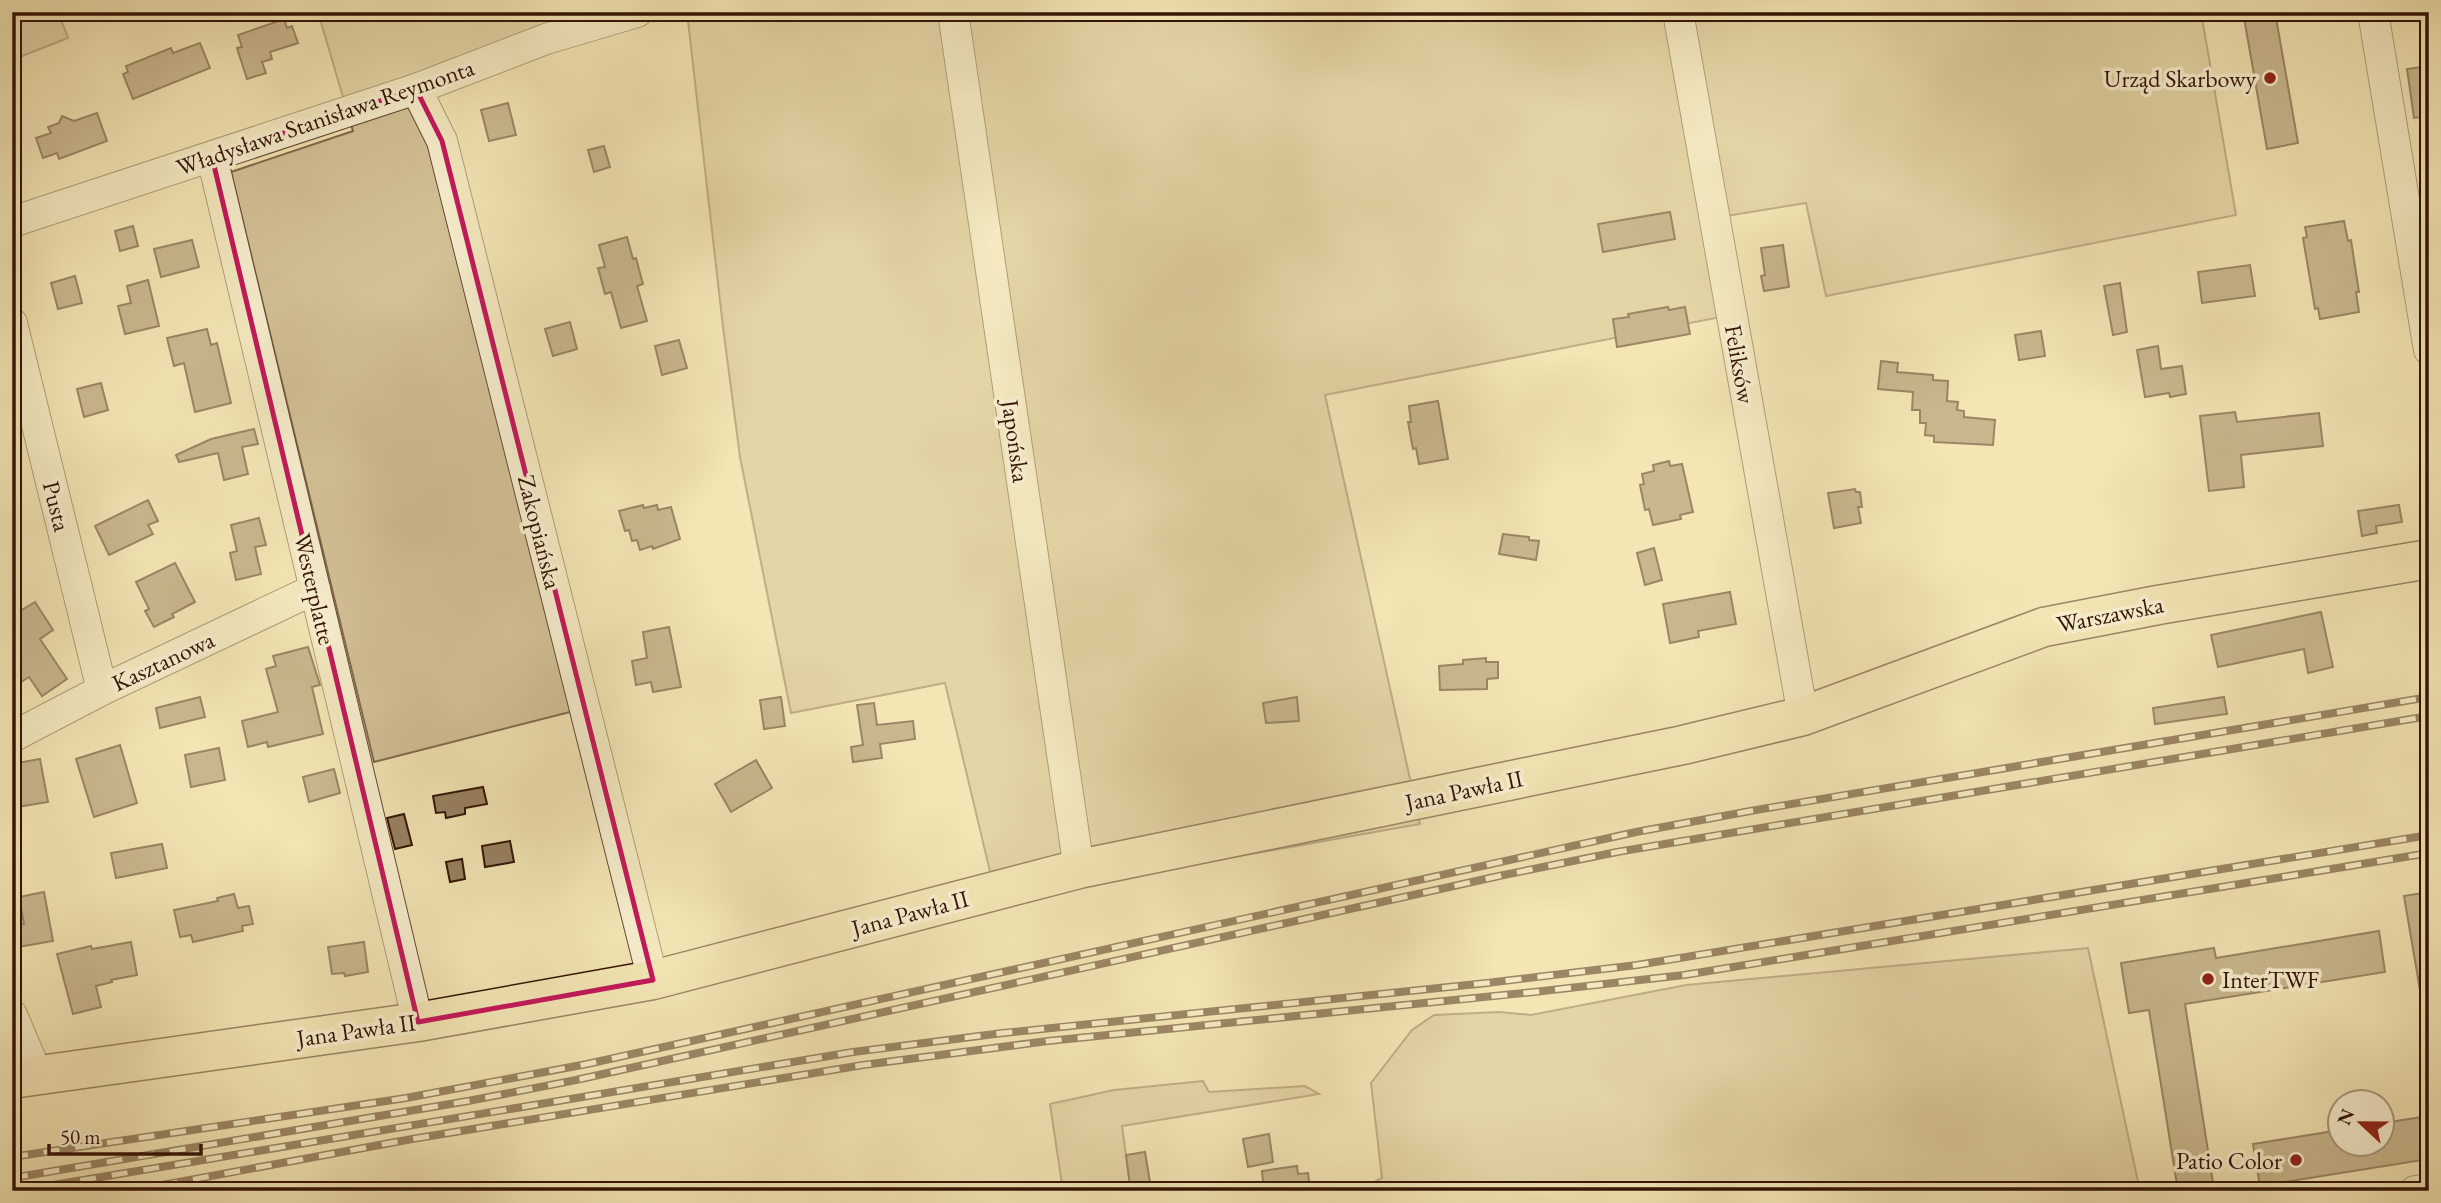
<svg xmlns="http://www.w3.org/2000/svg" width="2441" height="1203" viewBox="0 0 2441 1203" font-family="'EB Garamond',serif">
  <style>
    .green { fill: #d3c196; stroke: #846a4e; stroke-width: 2 }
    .building { fill: #978060; stroke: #341306; stroke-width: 2 }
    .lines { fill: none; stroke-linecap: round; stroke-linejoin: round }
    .minor-casing { stroke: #644832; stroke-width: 32 }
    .major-casing { stroke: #341306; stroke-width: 41 }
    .minor { stroke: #f7eece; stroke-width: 30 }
    .major { stroke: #f3e5b4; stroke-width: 38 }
    .rail-casing { stroke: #341306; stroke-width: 8 }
    .rail { stroke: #f7eece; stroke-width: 5; stroke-dasharray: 16; stroke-linecap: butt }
    .marked { fill: none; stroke: #c2185b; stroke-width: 5; stroke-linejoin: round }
    .poi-dot { fill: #8f2418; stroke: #f7eece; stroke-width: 2.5 }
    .labels { text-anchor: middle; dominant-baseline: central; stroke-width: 7; stroke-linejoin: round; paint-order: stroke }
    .poi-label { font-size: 24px; fill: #341306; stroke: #f7eece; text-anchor: end }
    .street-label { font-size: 24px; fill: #341306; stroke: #f7eece }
  </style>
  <rect width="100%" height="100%" fill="#f3e5b4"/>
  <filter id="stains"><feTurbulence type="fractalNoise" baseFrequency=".00286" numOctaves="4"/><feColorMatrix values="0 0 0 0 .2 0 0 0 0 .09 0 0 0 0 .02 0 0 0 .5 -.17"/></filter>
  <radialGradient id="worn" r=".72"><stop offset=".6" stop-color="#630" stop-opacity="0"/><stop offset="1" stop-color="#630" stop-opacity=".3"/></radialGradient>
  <g class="green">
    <path d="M12,12h46l10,26 -56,22z"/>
    <path d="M318,12h286l-195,67 26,66 139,566 -200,51 -143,-590 122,-41z"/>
    <path d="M687,12h1514l35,203 -410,81 -20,-93 -86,14 16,97 -411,81 95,429 -338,60 -84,21 -53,-222 -154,30 -51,-256 -17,-130z"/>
    <path d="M2088,948l52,243h-762l-2,-10 6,-3 -11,-95 41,-53 22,-15 65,-3 32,3 155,-30z"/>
    <path d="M1203,1081l6,11 96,-6 14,8 -197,32 9,65h-68l-13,-87 64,-14z"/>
  </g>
  <g class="building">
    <path d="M2243,12h32l23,131 -31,6z"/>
    <path d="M284,19l3,9 5,-2 6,17 -28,9 2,7 -10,3 4,11 -19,6 -10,-31 5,-1 -4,-12z"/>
    <path d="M200,43l10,25 -77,31 -10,-25 5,-2 -2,-6 45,-18 2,5z"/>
    <path d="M2429,66v50l-15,2 -7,-49z"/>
    <path d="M508,103l8,32 -27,6 -8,-31z"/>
    <path d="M97,113l10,28 -48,18 -2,-6 -14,5 -7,-20 15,-5 -3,-6 11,-4 3,-7 12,5z"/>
    <path d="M604,146l6,21 -16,5 -6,-22z"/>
    <path d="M1670,212l5,27 -72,13 -5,-28z"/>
    <path d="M2344,221l4,20 3,-1 8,52h-3l3,20 -39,7 -2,-11 -3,1 -12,-71 4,-1 -2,-10z"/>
    <path d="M133,226l5,20 -18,5 -5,-20z"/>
    <path d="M627,237l6,22 3,-1 7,26 -6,2 10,35 -26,7 -10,-36 -6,2 -7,-26 7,-1 -6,-22z"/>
    <path d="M192,240l7,27 -38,10 -7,-28z"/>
    <path d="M1783,245l6,42 -25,4 -3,-15 4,-1 -4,-27z"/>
    <path d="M2250,265l5,31 -53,7 -4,-31z"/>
    <path d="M75,276l7,27 -24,6 -7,-26z"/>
    <path d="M148,280l11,46 -34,8 -7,-28 13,-3 -4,-17z"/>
    <path d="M2120,283l7,49 -14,3 -9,-49z"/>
    <path d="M1668,307l1,3 16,-3 5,27 -73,13 -4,-28 16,-2 -1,-3z"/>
    <path d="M570,322l7,27 -24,7 -8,-27z"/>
    <path d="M207,329l4,16 6,-2 14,60 -36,9 -11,-49 -10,3 -7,-28z"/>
    <path d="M2041,331l4,25 -26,4 -4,-25z"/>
    <path d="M679,340l8,28 -25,7 -7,-29z"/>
    <path d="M2158,346l3,23 21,-3 4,28 -16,3 -1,-4 -24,4 -8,-47z"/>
    <path d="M1881,361l17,2 -1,9 36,3v5l15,1 -1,20 11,1 -1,8 7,1v6l31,3 -2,25 -59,-3v-6l-9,-1 1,-12h-6v-13h-8l1,-18 -35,-3z"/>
    <path d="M101,383l7,27 -24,7 -7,-28z"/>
    <path d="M1438,401l10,58 -29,5 -3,-16 -3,1 -5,-27h3l-2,-16z"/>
    <path d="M2235,412l2,10 82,-9 4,33 -82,9 3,32 -35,4 -9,-75z"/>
    <path d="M254,429l4,15 -16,3 6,27 -24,6 -6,-27 -39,9 -3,-7 35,-16z"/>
    <path d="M1669,461l1,5 12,-2 11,48 -13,3 1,4 -28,6 -4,-16 -4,1 -5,-25 4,-1 -2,-10 12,-3 -1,-6z"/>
    <path d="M1855,489l1,3h4l2,15h-4l3,16 -27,5 -6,-35z"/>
    <path d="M148,500l10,21 -10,4 5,9 -44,21 -14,-29z"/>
    <path d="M643,505l1,3 13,-3 1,5 13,-3 9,32 -27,10 -1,-3 -12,4 -3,-10 -5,1 -3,-11 -4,1 -6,-20z"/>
    <path d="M2399,505l3,17 -26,4 1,7 -15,3 -4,-25z"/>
    <path d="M259,518l7,27 -11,2 6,27 -25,6 -6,-27 7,-2 -6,-26z"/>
    <path d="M1503,534l26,3v3l10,1 -3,19 -37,-6z"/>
    <path d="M1654,548l8,32 -17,5 -8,-32z"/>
    <path d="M175,563l20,39 -23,12 2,3 -20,10 -9,-16 4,-2 -13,-27z"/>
    <path d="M1730,592l6,32 -38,7 1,6 -29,6 -7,-39z"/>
    <path d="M35,602l18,28 -13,9 27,40 -25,17 -13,-19 -8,5 -9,-13v-53z"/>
    <path d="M2321,612l12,55 -25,6 -4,-24 -86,18 -7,-32z"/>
    <path d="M669,627l12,60 -28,5 -2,-10 -15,3 -4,-24 15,-3 -4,-26z"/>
    <path d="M308,647l12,38 -8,2 11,47 -55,13 -1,-5 -19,5 -6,-26 36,-9 -12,-43 10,-3 -3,-10z"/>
    <path d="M1486,658v4h12v16l-11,1v10l-47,1 -1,-24 24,-2v-4z"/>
    <path d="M200,697l5,20 -45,11 -4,-20z"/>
    <path d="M781,697l4,29 -21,3 -4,-29z"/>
    <path d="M1297,697l2,24 -33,2 -3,-20z"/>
    <path d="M2224,697l3,17 -72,10 -2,-16z"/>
    <path d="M874,703l3,22 36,-4 2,18 -35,5 2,14 -29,4 -2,-15 12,-2 -6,-40z"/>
    <path d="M120,745l17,58 -43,14 -18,-58z"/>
    <path d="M219,748l6,32 -34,7 -6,-32z"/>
    <path d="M40,759l8,43 -31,5 -5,-23v-20z"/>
    <path d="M756,760l16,28 -41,24 -16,-28z"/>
    <path d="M334,769l6,24 -31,9 -6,-25z"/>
    <path d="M483,787l4,17 -22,4v6l-19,4 -1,-6 -9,1 -3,-17z"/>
    <path d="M404,814l8,31 -17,4 -8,-31z"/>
    <path d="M510,841l4,21 -29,5 -3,-21z"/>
    <path d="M162,844l5,24 -51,10 -5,-25z"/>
    <path d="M462,859l3,20 -15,3 -4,-20z"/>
    <path d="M44,892l9,49 -41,7v-22l12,-2 -5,-27z"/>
    <path d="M2429,892v98h-9l-16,-94z"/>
    <path d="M234,894l4,14 11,-2 4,18 -11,2 1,5 -50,11 -2,-7 -11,2 -6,-27 44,-9 -1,-3z"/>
    <path d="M2379,931l6,41 -200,32 29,185 -36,2 -29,-181 -20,3 -8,-50 93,-15 2,10z"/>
    <path d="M131,942l6,33 -26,5 1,2 -16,4 5,21 -28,7 -16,-60 34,-8 1,3z"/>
    <path d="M364,942l4,30 -23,4 -1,-3 -12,1 -4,-27z"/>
    <path d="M2429,1116v43l-169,27 -7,-42 87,-14v14h42v-21z"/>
    <path d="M1269,1134l4,28 -25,5 -5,-28z"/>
    <path d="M1145,1152l5,30 -20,3 -4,-30z"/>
    <path d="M1297,1166l1,8 10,-1 2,18h-46l-2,-20z"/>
  </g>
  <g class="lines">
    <g class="minor-casing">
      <g id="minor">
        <path d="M953,12l126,857"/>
        <path d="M1678,12l125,704"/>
        <path d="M2373,12l56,338"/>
        <path d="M416,89l26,52 211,839"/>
        <path d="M212,157l206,865"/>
        <path d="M12,222l404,-133 130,-50 91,-27"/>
        <path d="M12,323l90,367"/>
        <path d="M12,737l90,-47 213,-101"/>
        <path d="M12,1015l25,59"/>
        <path d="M2415,1191l14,-2"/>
      </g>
    </g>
    <g class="major-casing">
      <path id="major" d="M12,1079l406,-57 235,-42 426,-111 604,-124 120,-29 241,-89 114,-22 271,-46"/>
    </g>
    <use href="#minor" class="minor"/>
    <use href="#major" class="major"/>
    <g class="rail-casing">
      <g id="rail">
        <path d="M12,1157l394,-59 181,-34 1049,-232 120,-22 673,-113"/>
        <path d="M12,1178l456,-77 108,-21 923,-204 118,-24 812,-136"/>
        <path d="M17,1191l836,-139 150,-19 484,-50 150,-18 792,-130"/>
        <path d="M130,1191l282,-52 451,-74 185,-24 486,-49 150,-17 745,-122"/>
      </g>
    </g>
    <use href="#rail" class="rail"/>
  </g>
  <path d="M0 0H2441V1203H0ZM416,89l26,52 211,839 -235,42 -206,-865z" fill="#f3e5b4" fill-opacity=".55" fill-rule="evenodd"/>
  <path class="marked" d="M416,89l26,52 211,839 -235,42 -206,-865z"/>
  <g class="poi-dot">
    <circle cx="2270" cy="78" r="7"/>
    <circle cx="2208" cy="979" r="7"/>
    <circle cx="2296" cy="1160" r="7"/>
  </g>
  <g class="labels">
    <g class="poi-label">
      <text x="2256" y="78">Urząd Skarbowy</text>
      <text x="2222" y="979" text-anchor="start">InterTWF</text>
      <text x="2282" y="1160">Patio Color</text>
    </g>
    <g class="street-label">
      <text transform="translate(325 117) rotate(-19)">Władysława Stanisława Reymonta</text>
      <text transform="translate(1740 364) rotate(80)">Feliksów</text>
      <text transform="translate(1016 441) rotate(82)">Japońska</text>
      <text transform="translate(57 506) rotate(76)">Pusta</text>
      <text transform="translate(540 532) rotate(76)">Zakopiańska</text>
      <text transform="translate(315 589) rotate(77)">Westerplatte</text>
      <text transform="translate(2110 614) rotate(-11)">Warszawska</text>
      <text transform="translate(163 661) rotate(-25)">Kasztanowa</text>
      <text transform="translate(1464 790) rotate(-12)">Jana Pawła II</text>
      <text transform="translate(910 913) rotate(-15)">Jana Pawła II</text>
      <text transform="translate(356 1030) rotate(-8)">Jana Pawła II</text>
    </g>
  </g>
  <rect width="2441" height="1203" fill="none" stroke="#f3e5b4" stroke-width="42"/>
  <rect x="14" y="14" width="2413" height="1175" fill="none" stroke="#341306" stroke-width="3.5"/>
  <rect x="21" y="21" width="2399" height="1161" fill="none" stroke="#341306" stroke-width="2"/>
  <g transform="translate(2361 1123) rotate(292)"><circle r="33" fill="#f7eece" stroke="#a9967e" stroke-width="2"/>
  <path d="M0-5L12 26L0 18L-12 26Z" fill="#8f2418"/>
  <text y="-10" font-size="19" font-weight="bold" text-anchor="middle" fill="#341306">N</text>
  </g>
  <path d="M49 1144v10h152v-10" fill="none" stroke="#341306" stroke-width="3.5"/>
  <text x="60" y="1144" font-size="21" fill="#341306" stroke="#f7eece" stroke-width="5" paint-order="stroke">50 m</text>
  <rect width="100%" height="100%" filter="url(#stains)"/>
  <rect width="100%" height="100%" fill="url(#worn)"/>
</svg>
